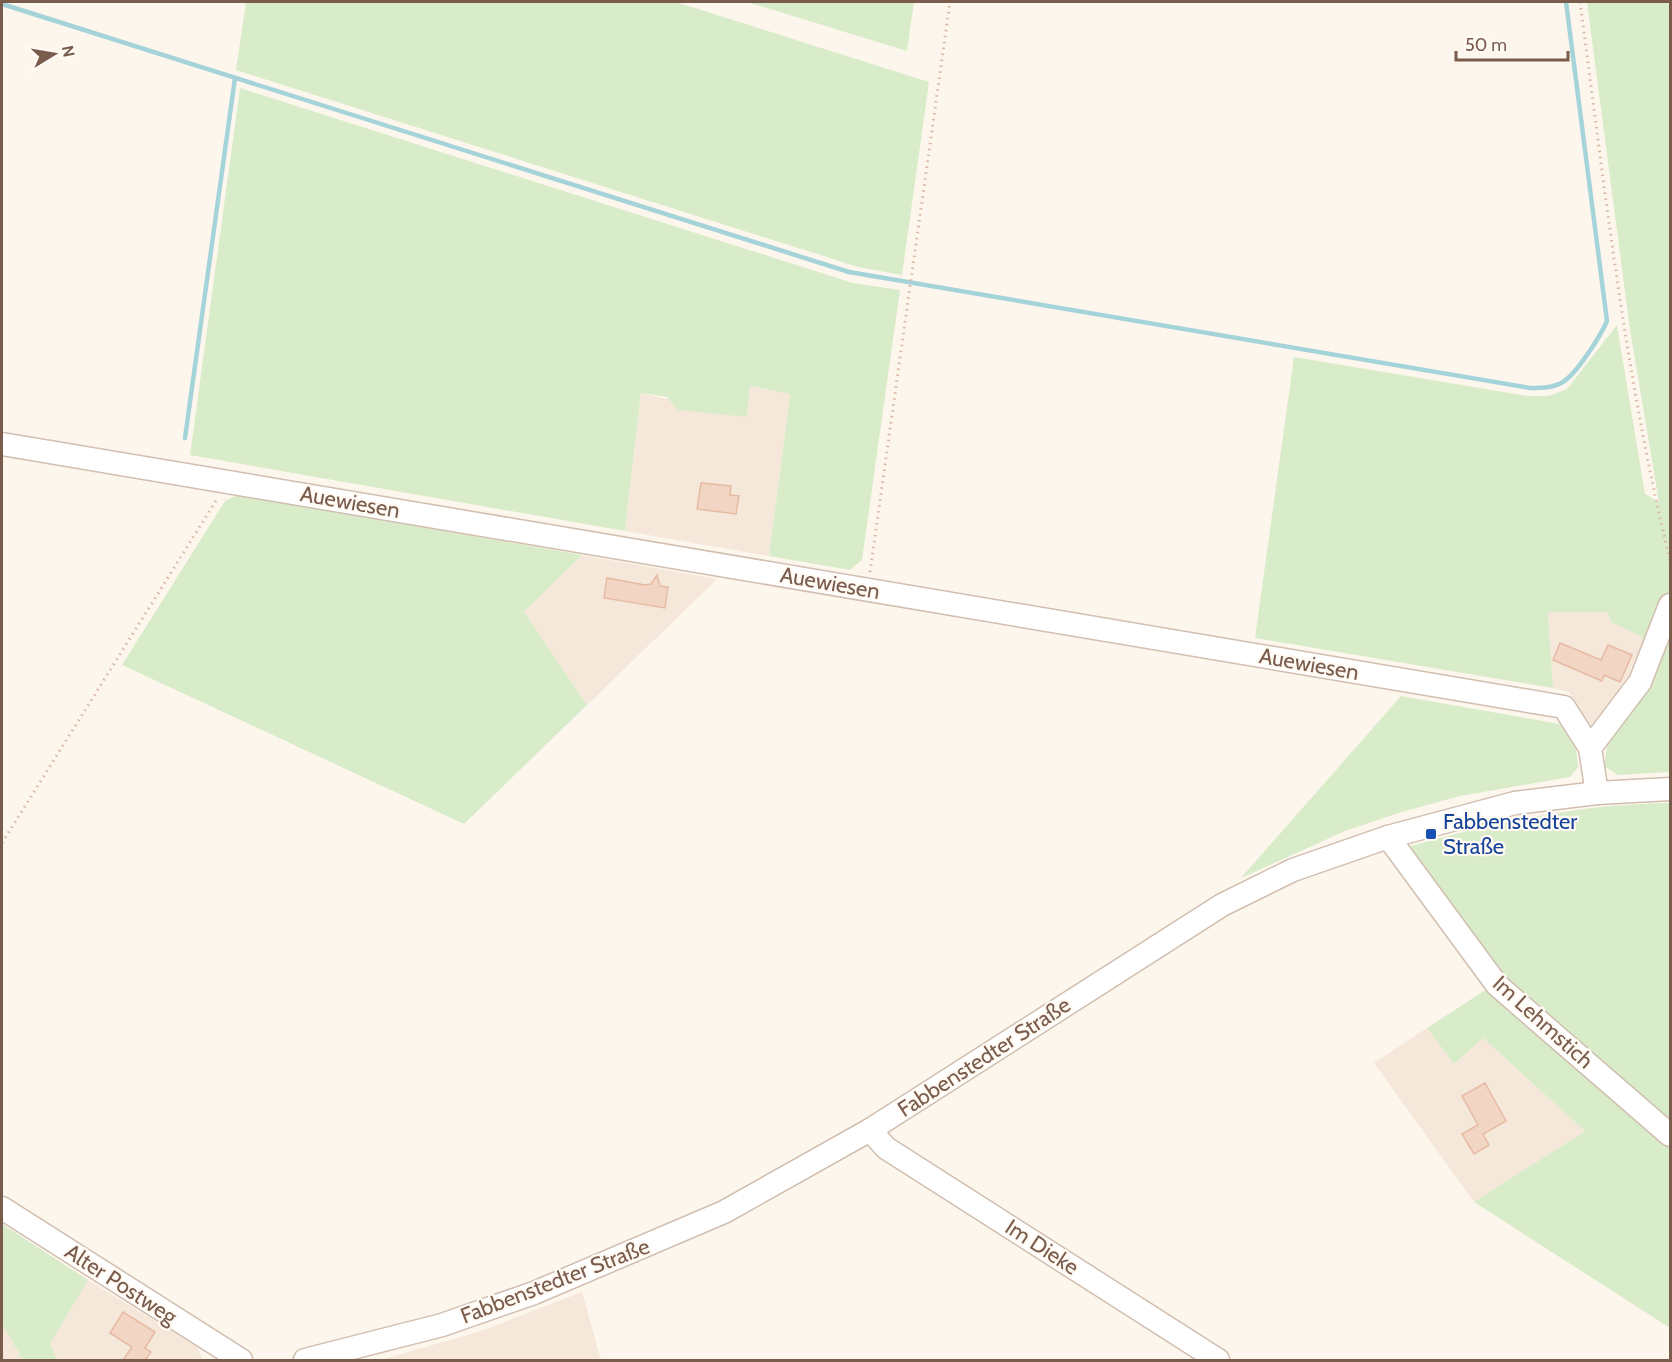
<svg xmlns="http://www.w3.org/2000/svg" width="1672" height="1362" viewBox="0 0 1672 1362" font-family="Cabin,sans-serif">
  <style>
    .residential { fill: #f5e8da }
    .green { fill: #d8ecc9 }
    .lines { fill: none; stroke-linecap: round; stroke-linejoin: round }
    .stream { stroke: #a5d3da; stroke-width: 4.5 }
    .building { fill: #f3d5c3; stroke: #e6bba3; stroke-width: 1.5 }
    .minor-casing { stroke: #d1beb0; stroke-width: 25 }
    .path { stroke: #d9b8a5; stroke-width: 3; stroke-dasharray: 1.5 4.5; stroke-linecap: butt }
    .minor { stroke: #fff; stroke-width: 22 }
    .transit-dot { fill: #1a4fb4; stroke: #fffaf3; stroke-width: 2 }
    .labels { text-anchor: middle; dominant-baseline: central; stroke-width: 4.5; stroke-linejoin: round; paint-order: stroke }
    .street-label { font-size: 22px; fill: #7a5c4d; stroke: #fffaf3 }
    .transit-label { font-size: 22px; fill: #164399; stroke: #fffaf3; text-anchor: start }
  </style>
  <rect width="100%" height="100%" fill="#fdf6ec"/>
  <g class="residential">
    <path d="M750,386l40,8 -21,162 -144,-25 16,-138 105,24z"/>
    <path d="M582,555l135,24 -130,126 -63,-93z"/>
    <path d="M1548,612h59l4,10 33,17 -23,54 -16,26 -15,5 -21,-32 -16,-4z"/>
    <path d="M1427,1028l27,36 29,-26 102,93 -111,71 -100,-139z"/>
    <path d="M88,1280l109,67 6,13h-146l-7,-16z"/>
    <path d="M582,1292l19,68h-221l98,-28z"/>
    <path d="M2,1324l21,36h-21z"/>
  </g>
  <g class="green">
    <path d="M246,2h430l253,80 -27,193 -44,-8 -622,-197z"/>
    <path d="M747,2h167l-7,49z"/>
    <path d="M1587,2h83v770l-52,3 -14,-9 4,-25 51,-95 -48,-24 -4,-10h-59l5,76 -298,-50 39,-281 234,39h20l19,-7 50,-64 28,169 14,8 -29,-172z"/>
    <path d="M240,88l613,195 47,7 -38,270 -12,10 -81,-14 21,-162 -40,-8 -3,31 -69,-7 -11,-13 -26,-4 -16,138 -435,-76z"/>
    <path d="M238,495l344,60 -58,57 63,93 -123,119 -342,-159 103,-164z"/>
    <path d="M1401,696l159,28c14,11 17,25 18,43l-8,10 -110,19 -58,16 -57,19 -104,47z"/>
    <path d="M1670,803v525l-196,-126 111,-71 -102,-93 -29,26 -27,-36 60,-39 9,5 7,-21 -91,-116 -1,-11c85,-24 171,-42 259,-43z"/>
    <path d="M2,1224l86,56 -38,64 7,16h-34l-21,-36z"/>
  </g>
  <g class="lines">
    <g class="stream">
      <path d="M2,4l847,268 681,116c11,0 23,0 33,-6 14,-9 37,-45 44,-61l-41,-319"/>
      <path d="M185,438l50,-360"/>
    </g>
  </g>
  <g class="building">
    <path d="M701,483l30,3 -1,9 9,1 -3,18 -39,-5z"/>
    <path d="M657,575l3,11 8,1 -3,21 -61,-10 3,-20 38,7 6,-1z"/>
    <path d="M1560,643l41,17 7,-15 24,10 -12,27 -16,-7 -2,6 -49,-21z"/>
    <path d="M1485,1083l21,38 -23,13 6,11 -15,9 -12,-20 16,-9 -16,-29z"/>
    <path d="M123,1312l32,20 -10,16 6,4 -6,8h-22l9,-13 -22,-14z"/>
  </g>
  <g class="lines">
    <g class="minor-casing">
      <g id="minor">
        <path d="M2,444l1562,263 26,41 7,45"/>
        <path d="M1590,748l50,-66 30,-77"/>
        <path d="M1388,837l109,148 173,150"/>
        <path d="M870,1130l16,18 332,212"/>
        <path d="M2,1208l239,152"/>
        <path d="M305,1360l137,-35 92,-32 190,-81 146,-82 352,-225 71,-35 95,-33 127,-34 82,-10 73,-4"/>
      </g>
    </g>
    <g class="path">
      <path d="M1580,2c25,187 45,375 90,558"/>
      <path d="M870,572l80,-570"/>
      <path d="M2,843l215,-344"/>
    </g>
    <use href="#minor" class="minor"/>
  </g>
  <rect class="transit-dot" x="1425" y="828" width="12" height="12" rx="3"/>
  <g class="labels">
    <g class="street-label">
      <text transform="translate(350 502) rotate(10)">Auewiesen</text>
      <text transform="translate(830 583) rotate(10)">Auewiesen</text>
      <text transform="translate(1309 664) rotate(10)">Auewiesen</text>
      <text transform="translate(1543 1022) rotate(42)">Im Lehmstich</text>
      <text transform="translate(984 1057) rotate(-33)">Fabbenstedter Straße</text>
      <text transform="translate(1042 1247) rotate(33)">Im Dieke</text>
      <text transform="translate(555 1281) rotate(-21)">Fabbenstedter Straße</text>
      <text transform="translate(121 1284) rotate(33)">Alter Postweg</text>
    </g>
    <g class="transit-label">
      <text x="1443" y="821">Fabbenstedter<tspan x="1443" dy="25">Straße</tspan></text>
    </g>
  </g>
  <rect width="1672" height="1362" fill="none" stroke="#7a5c4d" stroke-width="6"/>
  <g transform="translate(54 54) rotate(79)" stroke="#fffaf3" stroke-width="4.5" paint-order="stroke">
  <path d="M0-4.5L10 22L0 15L-10 22Z" fill="#7a5c4d"/>
  <text y="-9" font-size="16" font-weight="bold" text-anchor="middle" fill="#7a5c4d">N</text>
  </g>
  <path d="M1456 51v9h112v-9" fill="none" stroke="#7a5c4d" stroke-width="3"/>
  <text x="1465" y="51" font-size="18" fill="#7a5c4d" stroke="#fffaf3" stroke-width="4.5" paint-order="stroke">50 m</text>
</svg>
